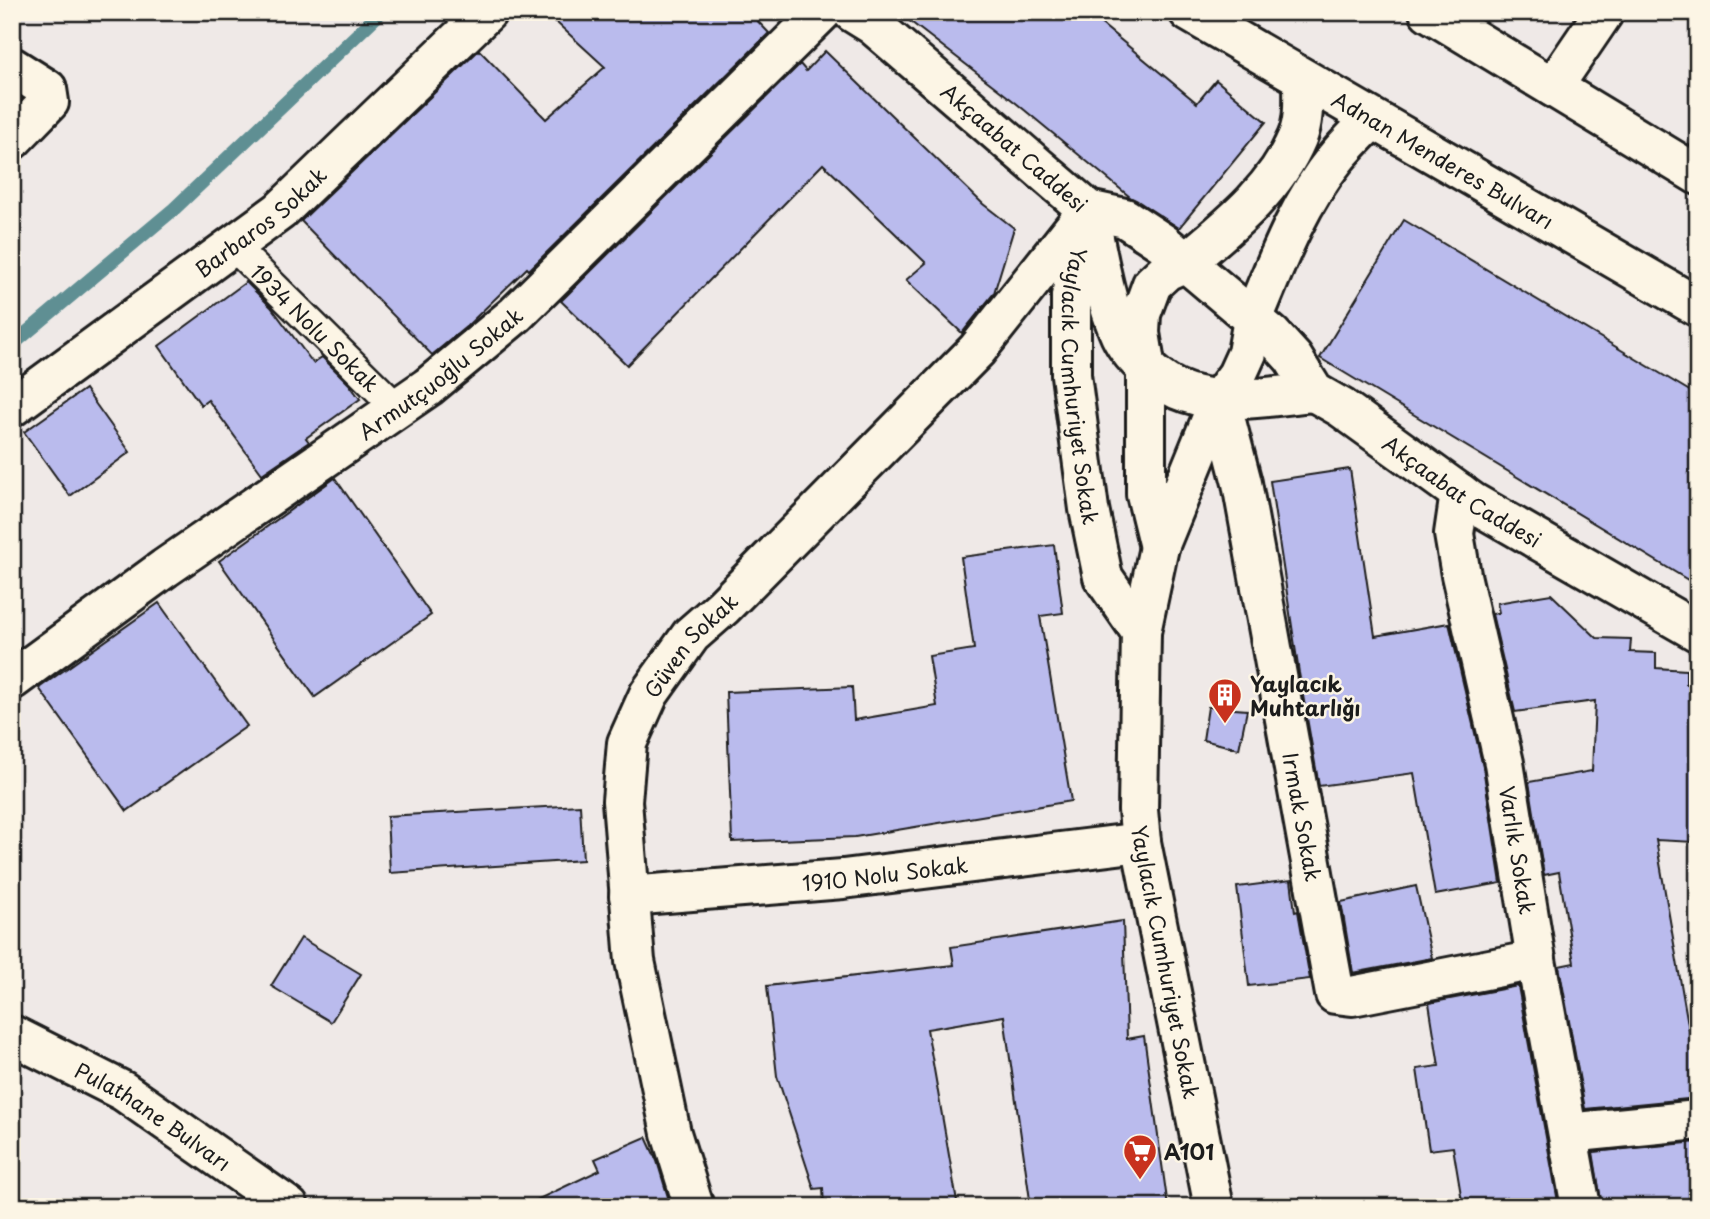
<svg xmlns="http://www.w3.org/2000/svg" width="1710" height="1219" viewBox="0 0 1710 1219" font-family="'Playpen Sans',sans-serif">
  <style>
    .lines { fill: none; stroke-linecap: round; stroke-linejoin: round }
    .stream { stroke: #5f8f93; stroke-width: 14 }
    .building { fill: #babbed; stroke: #1c1c1c; stroke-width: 2 }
    .lane-casing { stroke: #1c1c1c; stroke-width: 33 }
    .street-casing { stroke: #1c1c1c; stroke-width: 44 }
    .secondary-casing { stroke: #1c1c1c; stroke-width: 44 }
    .highway-casing { stroke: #1c1c1c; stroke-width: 44 }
    .lane { stroke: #fcf5e5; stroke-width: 28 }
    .street { stroke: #fcf5e5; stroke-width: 38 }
    .secondary { stroke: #fcf5e5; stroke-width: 38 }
    .highway { stroke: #fcf5e5; stroke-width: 38 }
    .labels { text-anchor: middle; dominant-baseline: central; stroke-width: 5; stroke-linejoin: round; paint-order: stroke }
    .street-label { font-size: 21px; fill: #1c1c1c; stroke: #fcf5e5 }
    .poi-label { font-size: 21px; font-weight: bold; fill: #1c1c1c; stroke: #fcf5e5; text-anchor: start }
  </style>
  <rect width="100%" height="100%" fill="#efe9e7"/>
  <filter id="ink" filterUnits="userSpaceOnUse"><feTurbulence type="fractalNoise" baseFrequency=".0143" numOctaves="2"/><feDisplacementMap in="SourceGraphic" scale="14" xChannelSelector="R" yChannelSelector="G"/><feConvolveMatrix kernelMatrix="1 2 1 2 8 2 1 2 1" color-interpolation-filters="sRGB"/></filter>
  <g filter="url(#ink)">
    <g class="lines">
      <path class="stream" d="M12,345l162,-136 207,-197"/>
    </g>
    <g class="building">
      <path d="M545,12h204l20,21 -240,237 -2,-2 -60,58 -35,29 -131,-134 178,-171 67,69 59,-52z"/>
      <path d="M898,12h189l110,91 19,-23 50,42 -87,106 -49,-31 -114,-94z"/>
      <path d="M825,51l158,153 31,24 -20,65 -32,40 -56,-53 20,-17 -103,-99 -196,201 -66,-64 239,-237 6,7z"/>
      <path d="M1404,220l294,176v190l-378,-228z"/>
      <path d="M246,282l25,25 42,56 9,-6 27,27 11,15 -54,39 3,4 -47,32 -54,-74 -7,5 -42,-59z"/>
      <path d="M85,389l45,63 -60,44 -46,-64z"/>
      <path d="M1350,469l25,167 74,-13 34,144 18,116 -66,12 -21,-122 -95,13 -20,-113 -29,-192z"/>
      <path d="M335,478l96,137 -116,82 -96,-136z"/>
      <path d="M1054,545l9,68 -23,3 31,185 -216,36 -123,5 -6,-150 126,-5 2,33 83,-14 -8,-50 45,-7 -13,-92z"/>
      <path d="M1551,594l46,44 34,1 -1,13 26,1v15l30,2v14h12v137l-3,21 -39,-2 42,242v16l-113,11 -26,-143 15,-3 -9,-54 -6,-37 -15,3 -15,-93 63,-11 3,-70 -80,11 -23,-98 7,-1 -2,-10z"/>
      <path d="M159,603l88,123 -120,85 -88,-123z"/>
      <path d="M1208,707l39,3 -8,39 -36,-9z"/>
      <path d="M580,805l3,55 -193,13 -3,-57z"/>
      <path d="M1291,880l4,32 3,-1 12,68 -61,7 -12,-99z"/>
      <path d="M1416,886l16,72 -79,15 -12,-71z"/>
      <path d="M1123,921l4,118 17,-3 24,171h-137l-27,-191 -77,13 31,178h-134l-1,-19 -9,1 -37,-113 -10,-90 187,-21 -3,-18z"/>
      <path d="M301,938l60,36 -30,48 -60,-36z"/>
      <path d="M1518,986l41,221h-96l-10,-60 -24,3 -12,-81 22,-3 -10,-63z"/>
      <path d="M646,1137l11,24 14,46h-149l78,-37 -5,-11z"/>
      <path d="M1698,1142v57l-61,8h-35l-9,-55z"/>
    </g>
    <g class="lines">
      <g class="lane-casing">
        <g id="lane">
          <path id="s1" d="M233,246l164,162"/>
        </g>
      </g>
      <g class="street-casing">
        <g id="street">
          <path d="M12,67l35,22 2,13 -37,38"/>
          <path d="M1553,87l51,-75"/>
          <path id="s2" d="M1087,216l-16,80v79l18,134 14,68 38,55"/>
          <path id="s3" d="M1220,398l22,85 93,511 17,2 184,-36"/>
          <path id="s4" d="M12,407l268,-196 207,-199"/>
          <path id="s5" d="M1460,493l-6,41 7,41 43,188 32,197 45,247"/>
          <path id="s6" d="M12,680l153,-112 263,-181 88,-73 306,-302"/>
          <path id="s7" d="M629,896l214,-17 298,-37"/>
          <path d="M1568,1133l130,-13"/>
          <path id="s8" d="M694,1207l-23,-74 -36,-172 -13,-160 5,-58 22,-49 42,-59 32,-28 254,-257 111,-140"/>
        </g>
      </g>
      <g class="secondary-casing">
        <g id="secondary">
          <path id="s9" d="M852,12l21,13 215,185 37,8 38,25 109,92 21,23 21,34 28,16 130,94 226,130"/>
          <path d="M1088,210c9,40 15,83 30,120 10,26 42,55 69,63 39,13 87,2 127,-1"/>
          <path d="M1159,547l-13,-53v-124l-6,-37 1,-19 11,-30 14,-13 20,-9"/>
          <path id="s10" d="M12,1035l111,56 166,116"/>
          <path d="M1214,1207l-73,-365 -3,-32 3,-178 18,-85 61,-149 17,-23 10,-22 6,-34"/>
        </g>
      </g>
      <g class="highway-casing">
        <g id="highway">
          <path id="s11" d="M1189,12l509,295"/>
          <path d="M1429,12l269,163"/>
          <path d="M1186,262c43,-36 89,-72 111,-124 8,-18 6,-40 6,-59"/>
          <path d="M1253,319c23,-55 44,-113 82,-160 11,-14 25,-27 37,-40"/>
        </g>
      </g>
      <use href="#lane" class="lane"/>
      <use href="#street" class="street"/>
      <use href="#secondary" class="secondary"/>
      <use href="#highway" class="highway"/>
    </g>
  </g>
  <defs>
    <g id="building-pin" transform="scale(1.75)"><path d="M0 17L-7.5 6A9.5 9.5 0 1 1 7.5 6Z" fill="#c8321e" stroke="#fcf5e5"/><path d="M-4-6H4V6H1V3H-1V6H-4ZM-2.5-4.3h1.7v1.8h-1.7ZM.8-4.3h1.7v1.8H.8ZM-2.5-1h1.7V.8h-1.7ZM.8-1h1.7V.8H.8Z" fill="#fff"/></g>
    <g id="supermarket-pin" transform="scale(1.75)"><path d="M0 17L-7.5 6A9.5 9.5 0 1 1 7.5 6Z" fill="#c8321e" stroke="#fcf5e5"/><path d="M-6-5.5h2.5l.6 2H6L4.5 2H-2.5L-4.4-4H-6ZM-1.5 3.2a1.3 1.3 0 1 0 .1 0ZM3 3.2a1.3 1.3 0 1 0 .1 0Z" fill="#fff"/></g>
  </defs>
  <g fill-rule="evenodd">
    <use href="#building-pin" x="1225" y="695"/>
    <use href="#supermarket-pin" x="1140" y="1151"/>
  </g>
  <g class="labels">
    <g class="street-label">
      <text stroke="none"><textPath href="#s9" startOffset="212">Akçaabat Caddesi</textPath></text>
      <text stroke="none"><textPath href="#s11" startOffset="294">Adnan Menderes Bulvarı</textPath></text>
      <text stroke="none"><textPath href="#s4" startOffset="310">Barbaros Sokak</textPath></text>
      <text stroke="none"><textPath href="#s1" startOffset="116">1934 Nolu Sokak</textPath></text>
      <text stroke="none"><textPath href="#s6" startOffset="527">Armutçuoğlu Sokak</textPath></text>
      <text stroke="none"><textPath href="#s2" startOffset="172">Yaylacık Cumhuriyet Sokak</textPath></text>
      <text stroke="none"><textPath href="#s9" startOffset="784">Akçaabat Caddesi</textPath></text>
      <text stroke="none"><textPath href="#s8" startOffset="590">Güven Sokak</textPath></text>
      <text stroke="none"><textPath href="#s3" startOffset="427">Irmak Sokak</textPath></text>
      <text stroke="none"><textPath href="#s5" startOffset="364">Varlık Sokak</textPath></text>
      <text stroke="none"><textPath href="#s7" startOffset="257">1910 Nolu Sokak</textPath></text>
      <text transform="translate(1166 962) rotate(79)">Yaylacık Cumhuriyet Sokak</text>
      <text stroke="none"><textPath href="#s10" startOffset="163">Pulathane Bulvarı</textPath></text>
    </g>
    <g class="poi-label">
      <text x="1250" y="683">Yaylacık<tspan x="1250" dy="24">Muhtarlığı</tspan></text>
      <text x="1164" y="1151">A101</text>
    </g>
  </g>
  <rect width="1710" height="1219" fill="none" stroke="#fcf5e5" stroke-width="42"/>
  <rect x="21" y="21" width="1668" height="1177" fill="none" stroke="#1c1c1c" stroke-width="2.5" filter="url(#ink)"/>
</svg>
